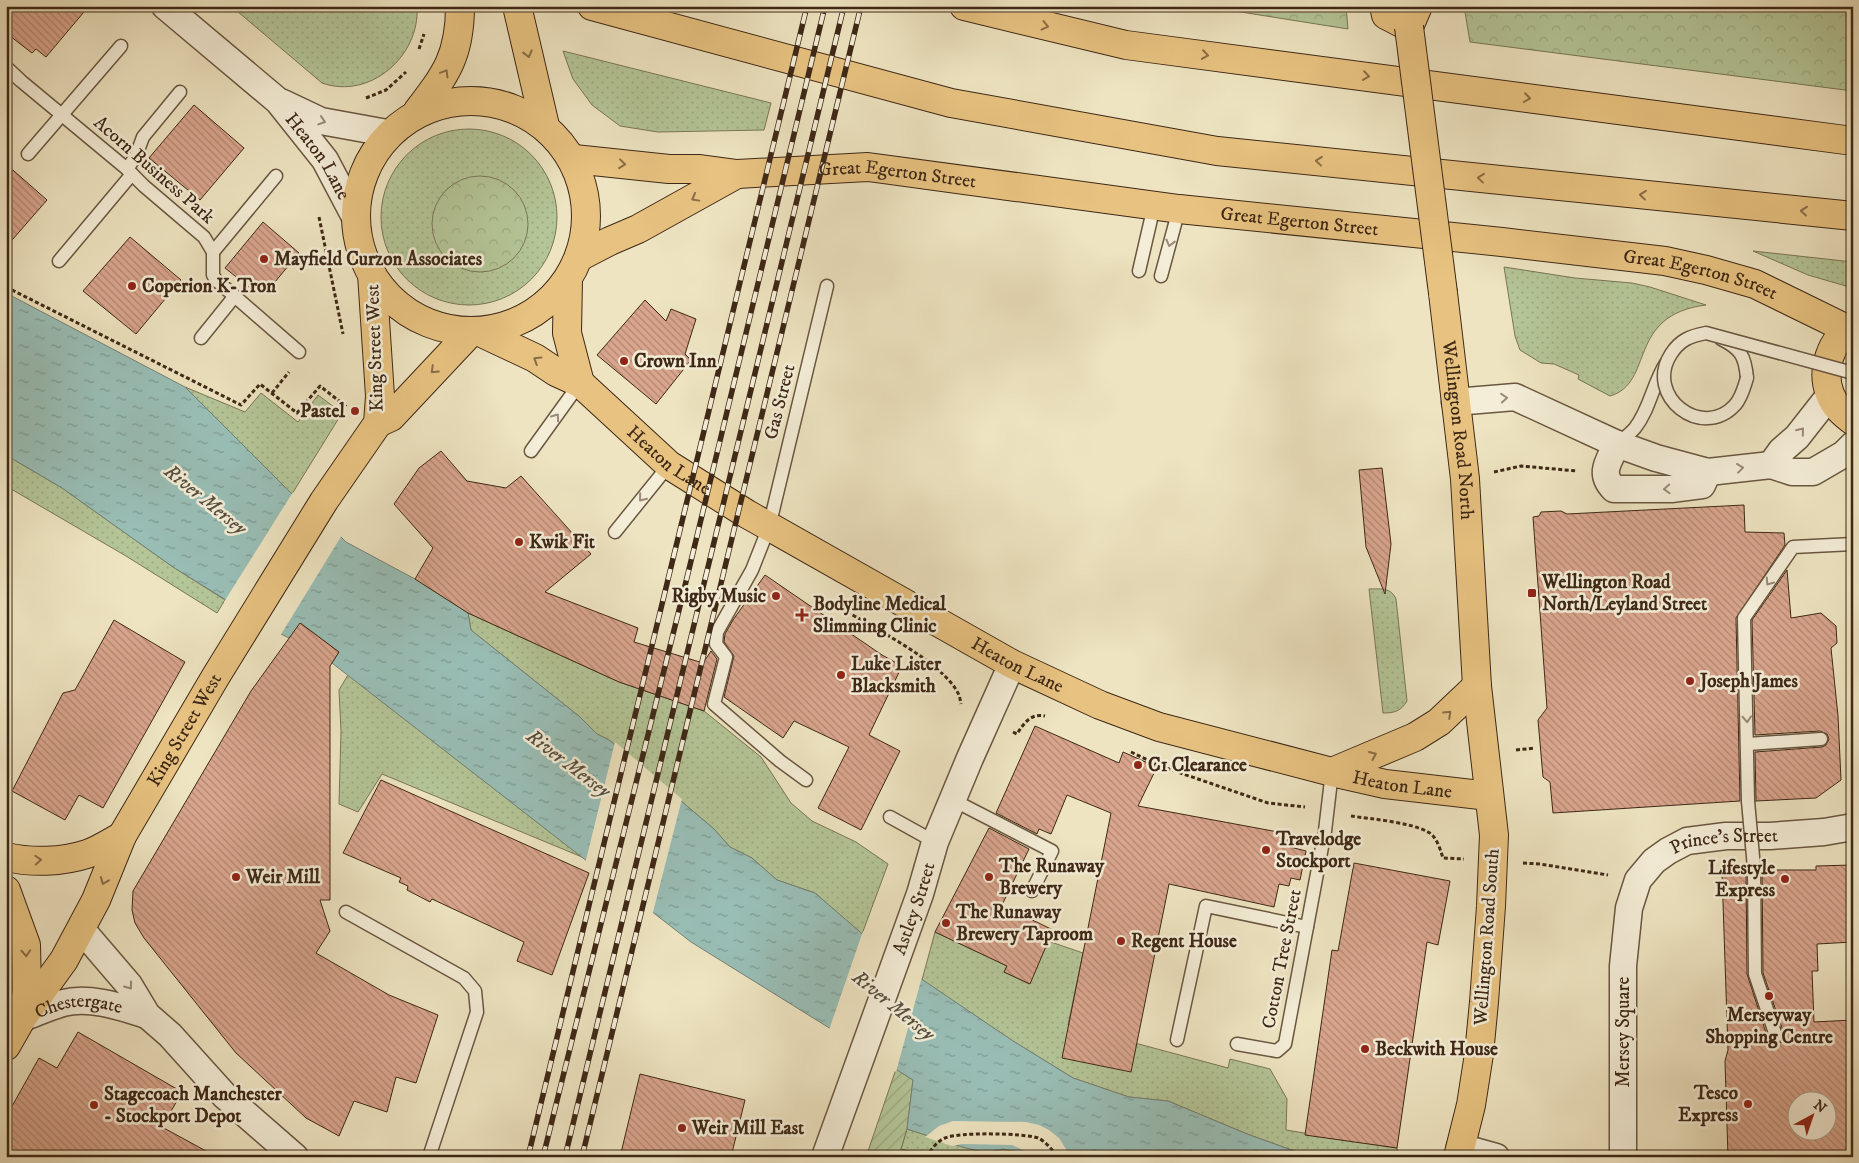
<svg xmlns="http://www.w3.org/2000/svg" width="1859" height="1163" viewBox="0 0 1859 1163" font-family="'IM FELL DW Pica',serif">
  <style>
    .grass { fill: url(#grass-dots); stroke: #797656 }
    .forest { fill: url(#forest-crowns); stroke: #797656 }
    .garden { fill: url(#garden-furrows); stroke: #797656 }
    .water { fill: url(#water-ripples); stroke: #758276 }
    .pier { fill: #eee4c1 }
    .building { fill: url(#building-back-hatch); stroke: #3e2816; fill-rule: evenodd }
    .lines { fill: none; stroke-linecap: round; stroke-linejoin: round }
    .lane-casing { stroke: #6a5741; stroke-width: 15 }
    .street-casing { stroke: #6a5741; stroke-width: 29 }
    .primary-casing { stroke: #3e2816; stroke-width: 30 }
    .highway-casing { stroke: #3e2816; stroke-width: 30 }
    .path { stroke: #3e2816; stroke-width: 3; stroke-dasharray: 4 2.5; stroke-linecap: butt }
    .lane { stroke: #f4edd7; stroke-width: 12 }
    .street { stroke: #f4edd7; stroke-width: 26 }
    .primary { stroke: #e7c280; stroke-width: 28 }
    .highway { stroke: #e7c280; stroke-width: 28 }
    .rail-casing { stroke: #3e2816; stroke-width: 5.5 }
    .rail { stroke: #f4edd7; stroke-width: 4; stroke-dasharray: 11; stroke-linecap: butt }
    .lane-bridge-casing { stroke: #6a5741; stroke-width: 15; stroke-linecap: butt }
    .highway-bridge-casing { stroke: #3e2816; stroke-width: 30; stroke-linecap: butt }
    .lane-bridge { stroke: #f4edd7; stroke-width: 12 }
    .highway-bridge { stroke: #e7c280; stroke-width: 28 }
    .oneway { stroke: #8a6d46 }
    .oneway2 { stroke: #998a76 }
    .poi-dot { fill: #8f2418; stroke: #f4edd7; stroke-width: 2 }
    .labels { text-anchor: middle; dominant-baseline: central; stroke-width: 5; stroke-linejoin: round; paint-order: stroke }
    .street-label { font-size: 19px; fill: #3e2816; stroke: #f4edd7 }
    .poi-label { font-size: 19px; font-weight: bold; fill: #3e2816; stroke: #f4edd7; text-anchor: start }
    .water-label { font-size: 20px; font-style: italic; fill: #554e3e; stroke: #f4edd7 }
  </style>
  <defs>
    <pattern id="grass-dots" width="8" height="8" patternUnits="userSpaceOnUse" patternTransform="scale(1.25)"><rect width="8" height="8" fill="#b4c597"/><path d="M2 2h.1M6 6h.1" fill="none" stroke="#9ca981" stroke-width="1.8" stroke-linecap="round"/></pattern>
    <pattern id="forest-crowns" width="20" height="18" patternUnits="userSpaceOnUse" patternTransform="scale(1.25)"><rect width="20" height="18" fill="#b4c597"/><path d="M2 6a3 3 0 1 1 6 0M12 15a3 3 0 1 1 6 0" fill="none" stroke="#9ca981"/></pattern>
    <pattern id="garden-furrows" width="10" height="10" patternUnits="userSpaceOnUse" patternTransform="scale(1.25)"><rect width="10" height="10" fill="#b4c597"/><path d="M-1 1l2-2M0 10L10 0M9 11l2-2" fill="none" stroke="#9ca981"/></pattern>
    <pattern id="water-ripples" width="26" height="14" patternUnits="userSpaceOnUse" patternTransform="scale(1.25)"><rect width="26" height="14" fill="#99beb6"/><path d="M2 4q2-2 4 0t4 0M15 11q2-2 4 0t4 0" fill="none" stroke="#7e9a93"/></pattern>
    <pattern id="building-back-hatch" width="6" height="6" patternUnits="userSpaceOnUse" patternTransform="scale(1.25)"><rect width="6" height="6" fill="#d9a58d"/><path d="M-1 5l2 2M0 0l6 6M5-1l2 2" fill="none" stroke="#b18672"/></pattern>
  </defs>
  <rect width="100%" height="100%" fill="#eee4c1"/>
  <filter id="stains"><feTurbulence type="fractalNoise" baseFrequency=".004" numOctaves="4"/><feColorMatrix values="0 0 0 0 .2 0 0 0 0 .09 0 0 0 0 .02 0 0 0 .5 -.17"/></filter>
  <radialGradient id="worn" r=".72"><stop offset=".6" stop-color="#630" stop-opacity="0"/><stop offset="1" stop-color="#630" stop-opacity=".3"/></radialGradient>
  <g class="grass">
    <path d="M231,6h184l2,1c3,49 -47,93 -95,76z"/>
    <path d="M563,51l208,52 -7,27 -106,2 -38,-6 -28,-21 -19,-26z"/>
    <circle cx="469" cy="217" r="88"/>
    <path d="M1753,251l100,11v26l-45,-13z"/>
    <path d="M1504,267l71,11 57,5 18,4 56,18c-80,10 -51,78 -96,91l-32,-17 1,-4 -25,-11 -13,-1 -21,-13 -5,-14z"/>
    <path d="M185,387l60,25 16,-19 37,29 20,-27 24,18 -50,81z"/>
    <path d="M6,455l56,33 111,79 52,33 -8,13 -91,-57 -120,-70z"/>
    <path d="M1369,589c11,0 22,-2 27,10l11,102c-6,10 -12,12 -24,12z"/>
    <path d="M468,613l151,69 85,29 57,46 30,46 21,18 44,21 32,22 -26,70 -47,-41 -38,-13 -25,-22 -22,-11 -16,-18 -105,-89 -12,-6 -17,-17 -109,-87z"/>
    <path d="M348,675l234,182 -200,-83 -24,38 -19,-8 2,-73 -2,-41z"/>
    <path d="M935,932l72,34 -3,6 25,12 19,-43 35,12 -15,72 160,43 2,-9 40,10 17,30 -1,31 111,18 2,9h-88l-64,-23 -79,-33 -39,-4 -56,-19 -60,-37 -91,-61z"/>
    <path d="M907,1129l59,19 23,5 14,-4 22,4 8,4h-101l-31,-8z"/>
  </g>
  <g class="forest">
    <path d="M1203,6h143l2,23z"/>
    <path d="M1464,6h389v85l-383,-49z"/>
    <circle cx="480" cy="224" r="48"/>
  </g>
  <path class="garden" d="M896,1069l17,11 -6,49 -6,20 31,8h-66z"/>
  <path class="water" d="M6,293l179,94 107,107 49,43 5,5 69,37 53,34 3,17 109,87 17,17 12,6 105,89 16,18 22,11 25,22 38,13 74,64 124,84 60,37 56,19 39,4 79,33 64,23h-277l-9,-4 -22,-4 -14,4 -23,-5 -59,-19 6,-49 -222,-138 -359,-279 7,-11 -38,-29 -12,15 -8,-4 -108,-67 -111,-79 -56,-33z"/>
  <g class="pier">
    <path d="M293,492l49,43 -62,101 -56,-34z"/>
    <path d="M615,742l67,57 -30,117 -67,-52z"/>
    <path d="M863,931l28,24 31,22 -26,95 -67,-42z"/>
    <path d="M953,1121l73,1 13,3 10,5 10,8 12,19h-41l-7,-7 -11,-5 -50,-1 -10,2 -27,-9 14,-11z"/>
  </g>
  <g class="building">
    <path d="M6,6h83l-43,51 -10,-8 -4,4 -26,-20z"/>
    <path d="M194,105l50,43 -44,52 -51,-42z"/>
    <path d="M6,164l41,36 -41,47z"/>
    <path d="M263,222l36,31 -34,41 -8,-6 -3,3 -29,-23z"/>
    <path d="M130,237l51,43 -45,54 -53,-43z"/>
    <path d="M645,300l21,21 5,-12 25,10 -11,35 6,6 -35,44 -59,-49z"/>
    <path d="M441,451l26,30 39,7 15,-12 70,78 -46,38 93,36 -4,14 69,21 8,-12 6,8 -13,52 -85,-29 -151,-69 -53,-34 18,-31 -39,-44 25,-36z"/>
    <path d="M1382,468l9,76 -6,50 -19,-47 -7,-77z"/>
    <path d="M1744,505l1,27 39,1 1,12 -49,73 4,183 -187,12 -3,-31 -7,-5 -5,-57 9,-12 -14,-191 6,-1 2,-4 20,-1 6,3z"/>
    <path d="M1787,570l4,48 30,-5 15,13 1,17 -6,5 7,68 3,64 -25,18 -60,3 -1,-49 67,-5 4,-2 3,-6 -2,-5 -7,-3 -65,4 -3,-115z"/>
    <path d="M765,575l117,80 20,11 -33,69 31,16 -39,79 -43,-22 31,-61 -55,-26 -11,17 -59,-41 10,-41 -10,-14 1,-8 8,-14z"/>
    <path d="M114,620l71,42 -82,146 -24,-13 -14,25 -53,-29 51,-98 12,-3z"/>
    <path d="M300,623l39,29 -9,14v234h-10l10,31 -14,22 73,42 49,20 -22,68 -20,-6 -9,35 -33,-11 -15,35 -33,-18 -70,-65 -92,-115 -9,-15 -3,-13 1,-19 118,-200z"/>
    <path d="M1035,726l84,37 4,-11 34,15 -19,39 151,28 -3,12 20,5 -6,29 -9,-2 -2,8 -10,-2 -5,23 -105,-23 -38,188 -69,-14 49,-245 -44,-18 -16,39 -12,-5 -2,5 -41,-21z"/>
    <path d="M381,780l208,93 -37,102 -35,-14 7,-19 -92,-43 -2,3 -23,-12 1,-4 -9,-4 2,-4 -58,-25z"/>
    <path d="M989,828l40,21 -27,56 51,25 -23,54 -26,-12 3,-6 -72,-34z"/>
    <path d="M1354,863l96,18 -12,64 -11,-3 -30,206 -92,-13 27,-185 6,1z"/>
    <path d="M1853,865v77l-36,2 1,27h-6l2,51 39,-2v137h-125l-3,-96 3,-11 -6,-177 24,-3 1,104 21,65 7,5 7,-2 2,-8 -21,-61 -1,-103h54v-4zM1796,1100h30v30h-30z"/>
    <path d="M78,1032l104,60 -20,35 55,30h-211v-40l33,-59 18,10z"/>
    <path d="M640,1074l105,26 -14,57h-111z"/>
  </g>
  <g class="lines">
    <g class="lane-casing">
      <g id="lane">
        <path d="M6,67l15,14 106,88 17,17 60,51 9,15v23l3,5 83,72"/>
        <path d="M28,154l93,-108"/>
        <path d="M127,169l9,-13 7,-19 37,-45"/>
        <path d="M213,252l63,-76"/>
        <path d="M59,261l73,-87"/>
        <path d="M1139,271l15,-65"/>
        <path d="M1161,276l18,-67"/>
        <path d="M201,338l33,-41"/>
        <path d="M1721,339c20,10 24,17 26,39"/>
        <path d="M1617,444c6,-5 13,-10 18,-16 15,-19 18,-45 31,-65"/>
        <path d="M531,451l49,-68"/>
        <path d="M615,532l54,-67"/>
        <path d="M1748,744l73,-5"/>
        <path d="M806,780l-26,-19 -66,-57 12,-47 -10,-13 1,-12 35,-62 17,-43 58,-241"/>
        <path d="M953,800l99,51 -20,40"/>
        <path d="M1748,801l-4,-183 49,-71 60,-3"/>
        <path d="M890,817l45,25"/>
        <path d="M1754,868l1,106 21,62"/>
        <path d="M346,912l118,66 11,13 2,21 -48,145"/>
        <path d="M1177,1040l29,-134 101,21"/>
        <path d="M1237,1044l40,7 8,-7 40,-213 7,-59"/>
      </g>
    </g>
    <g class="street-casing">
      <g id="street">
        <path id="s1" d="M165,6l113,95 47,59 29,55"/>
        <path d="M283,103l38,18 66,12"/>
        <path d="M1455,402l60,-5 102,47 39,14 52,14 63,-7 21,7h21l31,-18 9,-9"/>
        <path d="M1617,444c-8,17 -19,29 -3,45h57l31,-4 6,-13"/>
        <path d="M1771,465l10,-14 16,-14 33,-42"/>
        <path d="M81,929l48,56 18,30 23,20 55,61 70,61"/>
        <path id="s2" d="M22,1018c14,-5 27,-11 41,-15 27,-7 58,4 84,12"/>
        <path d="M1460,1147l36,10"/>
        <path id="s3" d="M825,1157l95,-263 15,-52 35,-84 42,-94"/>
        <path id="s4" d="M1623,1157v-191l6,-58 9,-28 16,-19 14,-10 19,-10 39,-5h44l54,-4 29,-5"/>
      </g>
    </g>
    <g class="primary-casing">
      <g id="primary">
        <path d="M517,6l28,120"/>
        <circle cx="471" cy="216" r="115"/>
        <path d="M417,112c29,-38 43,-56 43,-106"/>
        <path id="s5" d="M574,159l95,10h31l37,5 131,-7 311,42 323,33 163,19 41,9 49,14 94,46"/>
        <path d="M579,257l31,-16 28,-12 99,-55"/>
        <path d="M568,279l-1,54 13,50"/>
        <path d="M1853,328c-23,11 -32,43 -23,66 4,12 14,20 23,27"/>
        <path id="s6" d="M484,334l51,24 21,14 24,11 89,82 78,49 265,150 88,41 59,22 173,45 53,12 104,12"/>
        <path d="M378,423l13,-6 77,-82"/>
        <path d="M1332,772l83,-35 24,-15 38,-36"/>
        <path d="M6,857c26,6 56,5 81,-3 12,-4 24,-12 35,-18"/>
        <path d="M6,890l20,55 1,46 -4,23"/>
        <path id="s7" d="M6,1046l16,-28 42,-58 32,-60 26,-64 94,-160 108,-175 54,-78 2,-27 -8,-122"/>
      </g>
    </g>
    <g class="highway-casing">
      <g id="highway">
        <path d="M592,6l359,97 266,48 636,65"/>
        <path d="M964,6l162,39 727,96"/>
        <path d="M1384,6l2,9 23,12 9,-21"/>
        <path id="s8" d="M1443,293l22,186 12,207 17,149 -3,71 -7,96 -5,52 -8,51 -13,52"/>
      </g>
    </g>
    <g class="path">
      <path d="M419,49l5,-15"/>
      <path d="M366,98l20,-8 20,-18"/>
      <path d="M319,217l24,117"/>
      <path d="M6,287l235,118 19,-21 37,29 23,-27 28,22"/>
      <path d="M272,393l17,-21"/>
      <path d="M1494,472l27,-6 56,5"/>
      <path d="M849,607l-3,4c31,19 96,51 112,82 2,3 2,7 3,11"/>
      <path d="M1013,732l4,2c7,-11 14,-21 28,-18"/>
      <path d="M1516,750l19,-2"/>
      <path d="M1131,752l29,14 108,37 37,4"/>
      <path d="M1351,816c20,3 59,6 77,16 9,5 12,17 15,26l21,1"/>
      <path d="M1523,863l17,1 68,11"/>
      <path d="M926,1157c5,-7 11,-16 19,-19 14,-6 78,-5 93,0 7,3 15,12 19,19"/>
    </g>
    <use href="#lane" class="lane"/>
    <use href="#street" class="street"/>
    <use href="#primary" class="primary"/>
    <use href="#highway" class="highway"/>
    <g class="rail-casing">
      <g id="rail">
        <path d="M528,1157l279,-1151"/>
        <path d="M543,1157l140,-563 142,-588"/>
        <path d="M565,1157l279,-1151"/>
        <path d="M582,1157l279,-1151"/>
      </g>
    </g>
    <use href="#rail" class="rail"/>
    <g class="lane-bridge-casing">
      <g id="lane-bridge">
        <path d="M1747,378c-3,9 -5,19 -12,27 -33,36 -91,-9 -64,-51 9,-14 19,-18 35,-21l147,40"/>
        <path d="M1748,801l6,67"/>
      </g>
    </g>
    <g class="highway-bridge-casing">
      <path id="highway-bridge" d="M1409,27l34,266"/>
    </g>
    <use href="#lane-bridge" class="lane-bridge"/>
    <use href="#highway-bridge" class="highway-bridge"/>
  </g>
  <defs><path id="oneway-chevron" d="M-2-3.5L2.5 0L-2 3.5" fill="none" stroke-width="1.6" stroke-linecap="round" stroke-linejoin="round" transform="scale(1.25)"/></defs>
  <g class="oneway">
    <use href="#oneway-chevron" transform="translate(1045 26) rotate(13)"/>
    <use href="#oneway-chevron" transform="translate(528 54) rotate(76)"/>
    <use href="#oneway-chevron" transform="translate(1205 55) rotate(8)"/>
    <use href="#oneway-chevron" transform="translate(445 73) rotate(-59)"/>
    <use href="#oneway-chevron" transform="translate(1366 76) rotate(8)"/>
    <use href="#oneway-chevron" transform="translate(1527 98) rotate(8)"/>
    <use href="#oneway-chevron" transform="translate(1319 161) rotate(-174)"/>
    <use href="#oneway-chevron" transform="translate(622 164) rotate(6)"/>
    <use href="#oneway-chevron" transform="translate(1481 178) rotate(-174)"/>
    <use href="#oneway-chevron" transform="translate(1643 195) rotate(-174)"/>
    <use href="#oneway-chevron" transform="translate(695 198) rotate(151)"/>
    <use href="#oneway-chevron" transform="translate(1804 211) rotate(-174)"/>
    <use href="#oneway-chevron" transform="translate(537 360) rotate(-148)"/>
    <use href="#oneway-chevron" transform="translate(434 370) rotate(136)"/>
    <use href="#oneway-chevron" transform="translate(1448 714) rotate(-44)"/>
    <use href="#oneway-chevron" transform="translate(1373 755) rotate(-23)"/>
    <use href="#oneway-chevron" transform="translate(38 860) rotate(-3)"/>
    <use href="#oneway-chevron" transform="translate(104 881) rotate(112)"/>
    <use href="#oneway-chevron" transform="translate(26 953) rotate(87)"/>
  </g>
  <g class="oneway2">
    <use href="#oneway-chevron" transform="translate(322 121) rotate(18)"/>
    <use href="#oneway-chevron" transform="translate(1170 243) rotate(104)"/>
    <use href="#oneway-chevron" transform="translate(1504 398) rotate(-5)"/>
    <use href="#oneway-chevron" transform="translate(556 417) rotate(-55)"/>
    <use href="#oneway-chevron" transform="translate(1801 431) rotate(-51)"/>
    <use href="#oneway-chevron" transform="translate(1740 468) rotate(-7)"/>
    <use href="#oneway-chevron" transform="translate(1667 489) rotate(177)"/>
    <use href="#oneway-chevron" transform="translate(642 498) rotate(129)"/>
    <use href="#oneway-chevron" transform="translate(1769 582) rotate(125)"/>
    <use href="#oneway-chevron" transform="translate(1747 719) rotate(87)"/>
    <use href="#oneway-chevron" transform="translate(129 986) rotate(54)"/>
  </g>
  <g class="poi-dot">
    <circle cx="264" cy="259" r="5"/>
    <circle cx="132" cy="286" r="5"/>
    <circle cx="624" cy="361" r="5"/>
    <circle cx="355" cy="411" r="5"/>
    <circle cx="519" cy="542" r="5"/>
    <rect x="1527" y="588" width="10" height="10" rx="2.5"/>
    <circle cx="776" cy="596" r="5"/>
    <path d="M799.5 607.5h5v5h5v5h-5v5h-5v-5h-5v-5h5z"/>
    <circle cx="841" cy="675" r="5"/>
    <circle cx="1690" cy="681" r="5"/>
    <circle cx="1138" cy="765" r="5"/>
    <circle cx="1266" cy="850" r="5"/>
    <circle cx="236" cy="877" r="5"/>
    <circle cx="989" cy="877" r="5"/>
    <circle cx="1785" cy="879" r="5"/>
    <circle cx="946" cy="923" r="5"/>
    <circle cx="1121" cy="941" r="5"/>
    <circle cx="1769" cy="996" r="5"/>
    <circle cx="1365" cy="1049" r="5"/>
    <circle cx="1748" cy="1104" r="5"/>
    <circle cx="94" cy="1105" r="5"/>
    <circle cx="682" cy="1128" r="5"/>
  </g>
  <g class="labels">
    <g class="street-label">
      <text stroke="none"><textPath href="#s1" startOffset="216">Heaton Lane</textPath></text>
      <text transform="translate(154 170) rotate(41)">Acorn Business Park</text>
      <text stroke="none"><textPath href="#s5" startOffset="325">Great Egerton Street</textPath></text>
      <text stroke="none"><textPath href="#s5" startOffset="730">Great Egerton Street</textPath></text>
      <text stroke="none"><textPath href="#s5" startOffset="1135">Great Egerton Street</textPath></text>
      <text transform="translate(375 348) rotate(-92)">King Street West</text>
      <text transform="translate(780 402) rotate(-76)">Gas Street</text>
      <text stroke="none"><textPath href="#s8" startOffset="138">Wellington Road North</textPath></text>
      <text stroke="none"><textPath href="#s6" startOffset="226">Heaton Lane</textPath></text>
      <text stroke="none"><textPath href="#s6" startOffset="631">Heaton Lane</textPath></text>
      <text stroke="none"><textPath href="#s7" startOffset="364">King Street West</textPath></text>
      <text stroke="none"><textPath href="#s6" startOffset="1036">Heaton Lane</textPath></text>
      <text stroke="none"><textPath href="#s4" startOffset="379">Prince's Street</textPath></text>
      <text stroke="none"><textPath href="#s3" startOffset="264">Astley Street</textPath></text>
      <text transform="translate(1487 937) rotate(-86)">Wellington Road South</text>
      <text transform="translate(1282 959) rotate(-79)">Cotton Tree Street</text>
      <text stroke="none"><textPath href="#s2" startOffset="59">Chestergate</textPath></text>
      <text transform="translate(1623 1032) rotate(-90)">Mersey Square</text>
    </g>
    <g class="poi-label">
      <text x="274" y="259">Mayfield Curzon Associates</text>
      <text x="142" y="286">Coperion K-Tron</text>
      <text x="634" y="361">Crown Inn</text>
      <text x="345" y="411" text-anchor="end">Pastel</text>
      <text x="529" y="542">Kwik Fit</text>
      <text x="1542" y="582">Wellington Road<tspan x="1542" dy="22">North/Leyland Street</tspan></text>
      <text x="766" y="596" text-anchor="end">Rigby Music</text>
      <text x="813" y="604">Bodyline Medical<tspan x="813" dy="22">Slimming Clinic</tspan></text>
      <text x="851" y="664">Luke Lister<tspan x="851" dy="22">Blacksmith</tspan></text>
      <text x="1700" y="681">Joseph James</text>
      <text x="1148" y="765">C1 Clearance</text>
      <text x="1276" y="839">Travelodge<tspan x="1276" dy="22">Stockport</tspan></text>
      <text x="999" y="866">The Runaway<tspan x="999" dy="22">Brewery</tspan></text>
      <text x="1775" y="868" text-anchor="end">Lifestyle<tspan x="1775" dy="22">Express</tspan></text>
      <text x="246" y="877">Weir Mill</text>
      <text x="956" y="912">The Runaway<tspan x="956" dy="22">Brewery Taproom</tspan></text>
      <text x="1131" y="941">Regent House</text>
      <text x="1769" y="1015" text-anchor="middle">Merseyway<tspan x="1769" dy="22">Shopping Centre</tspan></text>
      <text x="1375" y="1049">Beckwith House</text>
      <text x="1738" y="1093" text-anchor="end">Tesco<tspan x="1738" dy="22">Express</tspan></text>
      <text x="104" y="1094">Stagecoach Manchester<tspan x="104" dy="22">- Stockport Depot</tspan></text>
      <text x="692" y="1128">Weir Mill East</text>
    </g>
    <g class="water-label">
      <text transform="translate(205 500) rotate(39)">River Mersey</text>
      <text transform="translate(568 764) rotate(37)">River Mersey</text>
      <text transform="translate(893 1006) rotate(39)">River Mersey</text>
    </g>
  </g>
  <rect width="1859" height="1163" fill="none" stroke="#eee4c1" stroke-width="25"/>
  <rect x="8" y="8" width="1844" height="1148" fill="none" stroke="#3e2816" stroke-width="2.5"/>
  <rect x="12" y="12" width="1834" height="1138" fill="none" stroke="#3e2816"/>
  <g transform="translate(1812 1116) rotate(40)"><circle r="24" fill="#f4edd7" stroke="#ab9e8a"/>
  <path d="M0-4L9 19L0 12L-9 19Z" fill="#8f2418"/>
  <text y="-8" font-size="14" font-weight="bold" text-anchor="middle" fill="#3e2816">N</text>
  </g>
  <rect width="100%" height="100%" filter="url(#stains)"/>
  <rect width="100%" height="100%" fill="url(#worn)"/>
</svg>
